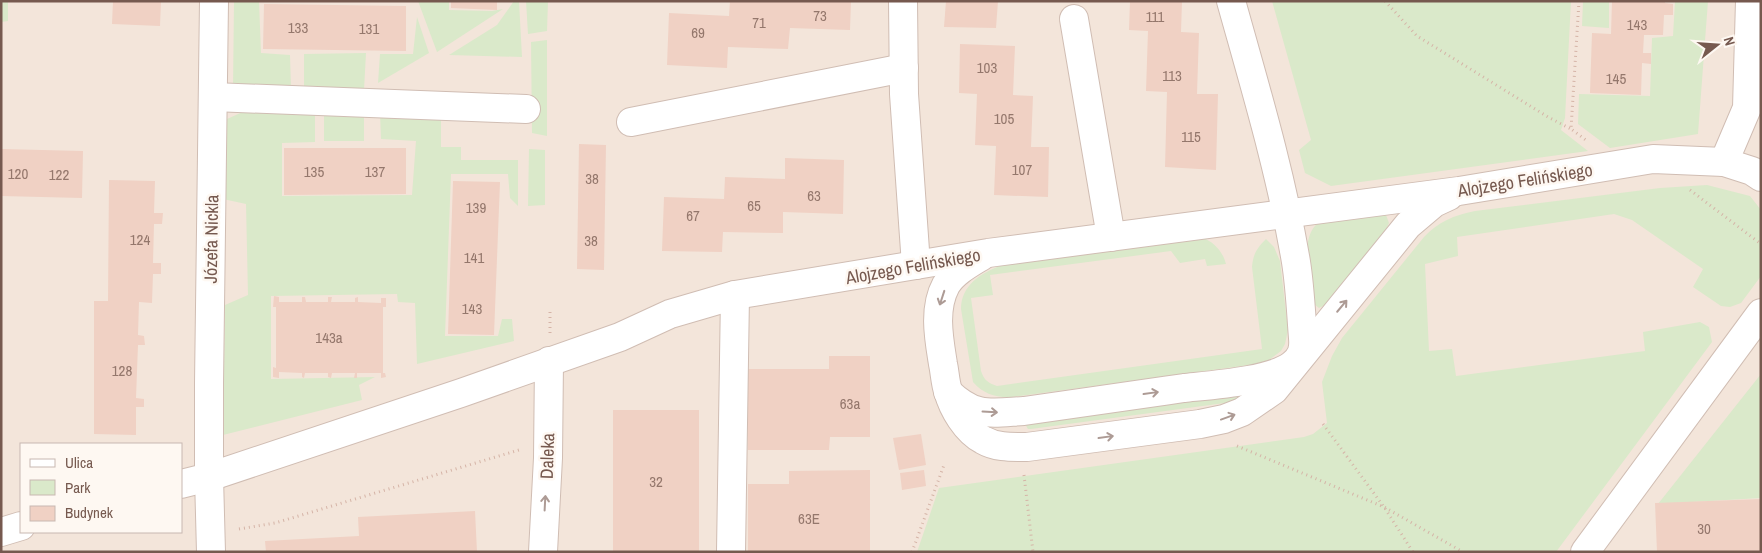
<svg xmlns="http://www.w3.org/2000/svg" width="1762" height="553" viewBox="0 0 1762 553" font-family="'Archivo Narrow',sans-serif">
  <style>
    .residential { fill: #f3e5da; fill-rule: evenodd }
    .green { fill: #dae9ca }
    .building { fill: #f0d1c4 }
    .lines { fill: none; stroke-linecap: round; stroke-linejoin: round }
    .minor-casing { stroke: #d0bdb3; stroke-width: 30 }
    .path { stroke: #d5b4a7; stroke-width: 3; stroke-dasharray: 1 4; stroke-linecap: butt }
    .minor { stroke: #fff; stroke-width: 28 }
    .oneway { stroke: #ad9b95 }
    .labels { text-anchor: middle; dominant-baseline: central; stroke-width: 5; stroke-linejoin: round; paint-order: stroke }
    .number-label { font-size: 15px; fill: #94776c }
    .street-label { font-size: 18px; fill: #76594f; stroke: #fef8f2 }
  </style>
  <rect width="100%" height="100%" fill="#fcf4eb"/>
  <path class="residential" d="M1,1h1760v551h-1760zM21,444h160v88h-160z"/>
  <g class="green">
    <path d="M1,1h7v20l-7,1z"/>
    <path d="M234,1h25l2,52 29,2 1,33 -58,1z"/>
    <path d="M418,1h31v9l43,1 11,-2 -66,43z"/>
    <path d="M514,1h5l3,56 -73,-2 48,-30z"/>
    <path d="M526,1h22l-1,30 -19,3z"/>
    <path d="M1272,1h299l-6,117 -4,12 27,21 -257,35 -26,-13 -6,-23 12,-10z"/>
    <path d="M1583,1h26v27l-27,-2z"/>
    <path d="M1675,1h33l-10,133 -88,14 -32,-24 1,-30 71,2 2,-58 21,-2z"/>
    <path d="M417,17l12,36 -51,30 2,-29h33z"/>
    <path d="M547,40v96l-15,-3 -1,-91z"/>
    <path d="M366,53l-2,37h-60v-36z"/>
    <path d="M245,111l70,1v30l-33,1v53l130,-1 4,-54 -35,-2 -1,-26 61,4v30h20v13h57v46l-8,-8 -2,-24h-57l-6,162h53l4,-17h10l2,22 -97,23 -2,-61 -17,-1 -1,-8 -126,2v83l104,-2 -16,8 3,15 -139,35 2,-130 23,-10 -2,-91 -23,-5 4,-80z"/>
    <rect x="324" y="115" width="40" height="26"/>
    <path d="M529,149l16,1v55l-17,1z"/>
    <path d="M1707,185l43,11 11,14v66l-20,27 -11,4 -9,-1 -28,-19 10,-18 -71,-49 -18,-6 -157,23 1,19 -33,8 4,87 23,-2 4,27 189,-25 -2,-19 57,-10 9,5 3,15 -156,210h-639l22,-64 365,-51 9,-3 14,-11 -5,-41 10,-26 10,-18 82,-101c14,-15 30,-22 51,-26l185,-23z"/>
    <path d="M1383,214l3,1 3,8 -5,11 -59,71 -6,3 -5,-4c-3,-23 -16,-65 4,-81z"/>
    <path d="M1203,238c11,4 20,14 23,26l-19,2 -2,-7 -25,4 -9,-12 -181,24 3,20 -22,3 10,73c3,9 7,12 16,15l265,-37 -10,-82c1,-13 5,-19 14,-28l8,8 6,14 8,69 -3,14 -4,7 -12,9 -12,4 -245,33c-15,1 -29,-3 -39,-15l-12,-73c0,-24 20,-36 41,-44z"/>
    <path d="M1761,374v124l-103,6z"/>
    <path d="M1239,392l5,3 -4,6 -209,28h-3l-3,-5z"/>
  </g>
  <g class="building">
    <path d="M113,1h48l-1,25 -48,-2z"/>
    <path d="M451,1h46v9l-46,-2z"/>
    <path d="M730,1h121l-1,29 -60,-2 -2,21 -60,-2 -1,21 -60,-3 2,-52 60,3z"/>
    <path d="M946,1h52l-2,27 -52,-1z"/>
    <path d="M1130,1h52l-1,31 18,1 -2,61h21l-2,76 -51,-3 2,-75 -21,-1 2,-60 -19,-1z"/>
    <path d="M1612,1h53v2l8,1v11h-9l-1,20h-19l-1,18h8v11l-9,-1 -1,32 -51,-2 2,-60 19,1z"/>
    <path d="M264,4l142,2v45l-143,-2z"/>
    <path d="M960,44l55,2 -2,49 20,1 -2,51h18l-1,50 -54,-2 2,-49 -21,-1 2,-51 -18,-1z"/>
    <path d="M579,144l27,1 -2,125 -27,-1z"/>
    <path d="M284,148h122v46l-122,1z"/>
    <path d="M1,149l82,2 -1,47 -81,-2z"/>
    <path d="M785,158l59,2 -1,54 -60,-2v21l-60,-1 -1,20 -60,-1 2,-54 60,2 1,-22 60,2z"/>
    <path d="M109,180l46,1 -1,32h9l-1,11h-8l-1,39h8v11h-8l-1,29 -13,-1 -1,33 6,1 1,9h-7l-2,53 8,1v8h-8v28l-42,-1v-133h14z"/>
    <path d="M453,181l47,1 -6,153 -46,-1z"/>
    <path d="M274,296l5,1v5h23v-5h3l1,5h22v-5h4l-1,5h24v-4l3,-1v5l23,1v-5h5v9h-3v66h2l1,4 -5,1v-5h-24v5h-3l1,-5h-23l-1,5 -3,-1v-4h-23l-1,5 -2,-1v-4l-23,-1v6l-6,-1v-10l3,1v-61h-3z"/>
    <path d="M829,356h41v81h-40l-1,13h-81v-81h81z"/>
    <rect x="613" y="410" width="86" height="142"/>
    <path d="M921,434l5,31 -27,5 -6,-32z"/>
    <path d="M870,470v82h-122v-68h41v-13z"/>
    <path d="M924,470l2,16 -24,4 -2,-17z"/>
    <path d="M1761,499v53h-104l-2,-49z"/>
    <path d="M475,511l2,41h-211l-1,-11 94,-5 -1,-19z"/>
  </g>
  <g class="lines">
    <g class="minor-casing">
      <g id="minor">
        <path d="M903,1l1,93 12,171"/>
        <path d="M1074,19l37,218"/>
        <path d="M213,97l313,12"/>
        <path d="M631,122l273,-54"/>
        <path d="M1724,162l23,-54 3,-107"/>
        <path d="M982,256c-13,8 -28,16 -36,29 -13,24 -7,54 -3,79 2,9 2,18 5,27 5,18 18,40 35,49 14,8 29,7 44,7l173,-23 24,-5 18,-7 32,-22 134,-165 26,-22 15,-7"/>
        <path d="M948,392c27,26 42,21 76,19 54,-8 107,-15 160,-23 28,-3 87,-7 108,-23 10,-8 12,-16 11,-27 -2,-25 -3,-51 -7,-76 -15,-89 -41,-175 -65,-261"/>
        <path d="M181,484l28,-7 252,-84 159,-56 50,-23 65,-19 253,-42 471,-62 194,-32 71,3 28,9 9,6"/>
        <path d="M1,532l20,-6"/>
        <path d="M211,552l-2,-75v-94l5,-382"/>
        <path d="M543,552l5,-94 1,-97"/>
        <path d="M731,552l4,-257"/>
        <path d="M1585,552l176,-239"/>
      </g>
    </g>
    <g class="path">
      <path d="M1385,1l32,35 131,81 23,12"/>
      <path d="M1579,1l-8,128 16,12"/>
      <path d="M1690,190l71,54"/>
      <path d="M550,333v-24"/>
      <path d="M1323,424l61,83 29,45"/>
      <path d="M1237,446l147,61 79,45"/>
      <path d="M1024,475l9,77"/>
      <path d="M239,529l36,-6 244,-73"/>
      <path d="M912,552l32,-87"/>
    </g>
    <use href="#minor" class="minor"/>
  </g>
  <defs><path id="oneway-shaft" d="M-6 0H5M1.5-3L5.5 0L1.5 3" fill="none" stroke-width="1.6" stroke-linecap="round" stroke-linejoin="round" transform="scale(1.25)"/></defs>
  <g class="oneway">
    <use href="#oneway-shaft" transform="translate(942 298) rotate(108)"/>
    <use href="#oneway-shaft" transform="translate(1342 306) rotate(-50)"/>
    <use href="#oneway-shaft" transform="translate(1151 393) rotate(-8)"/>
    <use href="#oneway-shaft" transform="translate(990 412) rotate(3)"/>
    <use href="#oneway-shaft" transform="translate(1228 417) rotate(-20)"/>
    <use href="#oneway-shaft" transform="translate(1106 437) rotate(-8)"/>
    <use href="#oneway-shaft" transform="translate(545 503) rotate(-87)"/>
  </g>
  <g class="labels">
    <g class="number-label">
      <text x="820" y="15">73</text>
      <text x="1155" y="16">111</text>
      <text x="759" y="22">71</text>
      <text x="1637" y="24">143</text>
      <text x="298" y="27">133</text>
      <text x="369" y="28">131</text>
      <text x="698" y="32">69</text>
      <text x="987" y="67">103</text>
      <text x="1172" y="75">113</text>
      <text x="1616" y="78">145</text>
      <text x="1004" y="118">105</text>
      <text x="1191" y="136">115</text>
      <text x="1022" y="169">107</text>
      <text x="314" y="171">135</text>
      <text x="375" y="171">137</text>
      <text x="18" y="173">120</text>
      <text x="59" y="174">122</text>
      <text x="592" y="178">38</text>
      <text x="814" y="195">63</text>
      <text x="754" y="205">65</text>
      <text x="476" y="207">139</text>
      <text x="693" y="215">67</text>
      <text x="140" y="239">124</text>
      <text x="591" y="240">38</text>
      <text x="474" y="257">141</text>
      <text x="472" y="308">143</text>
      <text x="329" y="337">143a</text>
      <text x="122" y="370">128</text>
      <text x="850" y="403">63a</text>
      <text x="656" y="481">32</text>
      <text x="809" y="518">63E</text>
      <text x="1704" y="528">30</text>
    </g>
    <g class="street-label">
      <text transform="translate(1525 180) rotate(-9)">Alojzego Felińskiego</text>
      <text transform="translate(211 239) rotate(-89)">Józefa Nickla</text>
      <text transform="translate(913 266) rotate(-10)">Alojzego Felińskiego</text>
      <text transform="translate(547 456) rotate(-88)">Daleka</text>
    </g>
  </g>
  <rect width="1762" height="553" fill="none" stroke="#76594f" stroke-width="5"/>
  <rect x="20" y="443" width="162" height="90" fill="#fef8f2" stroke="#c8b8b1"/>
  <rect x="30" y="459" width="25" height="8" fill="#ffffff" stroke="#c8b8b1"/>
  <text x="65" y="468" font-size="15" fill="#76594f">Ulica</text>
  <rect x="30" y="480" width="25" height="15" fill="#dae9ca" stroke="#c8b8b1"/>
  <text x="65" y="493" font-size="15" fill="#76594f">Park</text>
  <rect x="30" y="506" width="25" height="15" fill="#f0d1c4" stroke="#c8b8b1"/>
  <text x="65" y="518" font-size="15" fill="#76594f">Budynek</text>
  <g transform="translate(1717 45) rotate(73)" stroke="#fef8f2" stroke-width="4" paint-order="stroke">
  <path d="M0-4L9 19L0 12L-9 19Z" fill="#76594f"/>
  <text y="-8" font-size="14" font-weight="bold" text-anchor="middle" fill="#76594f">N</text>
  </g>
</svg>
